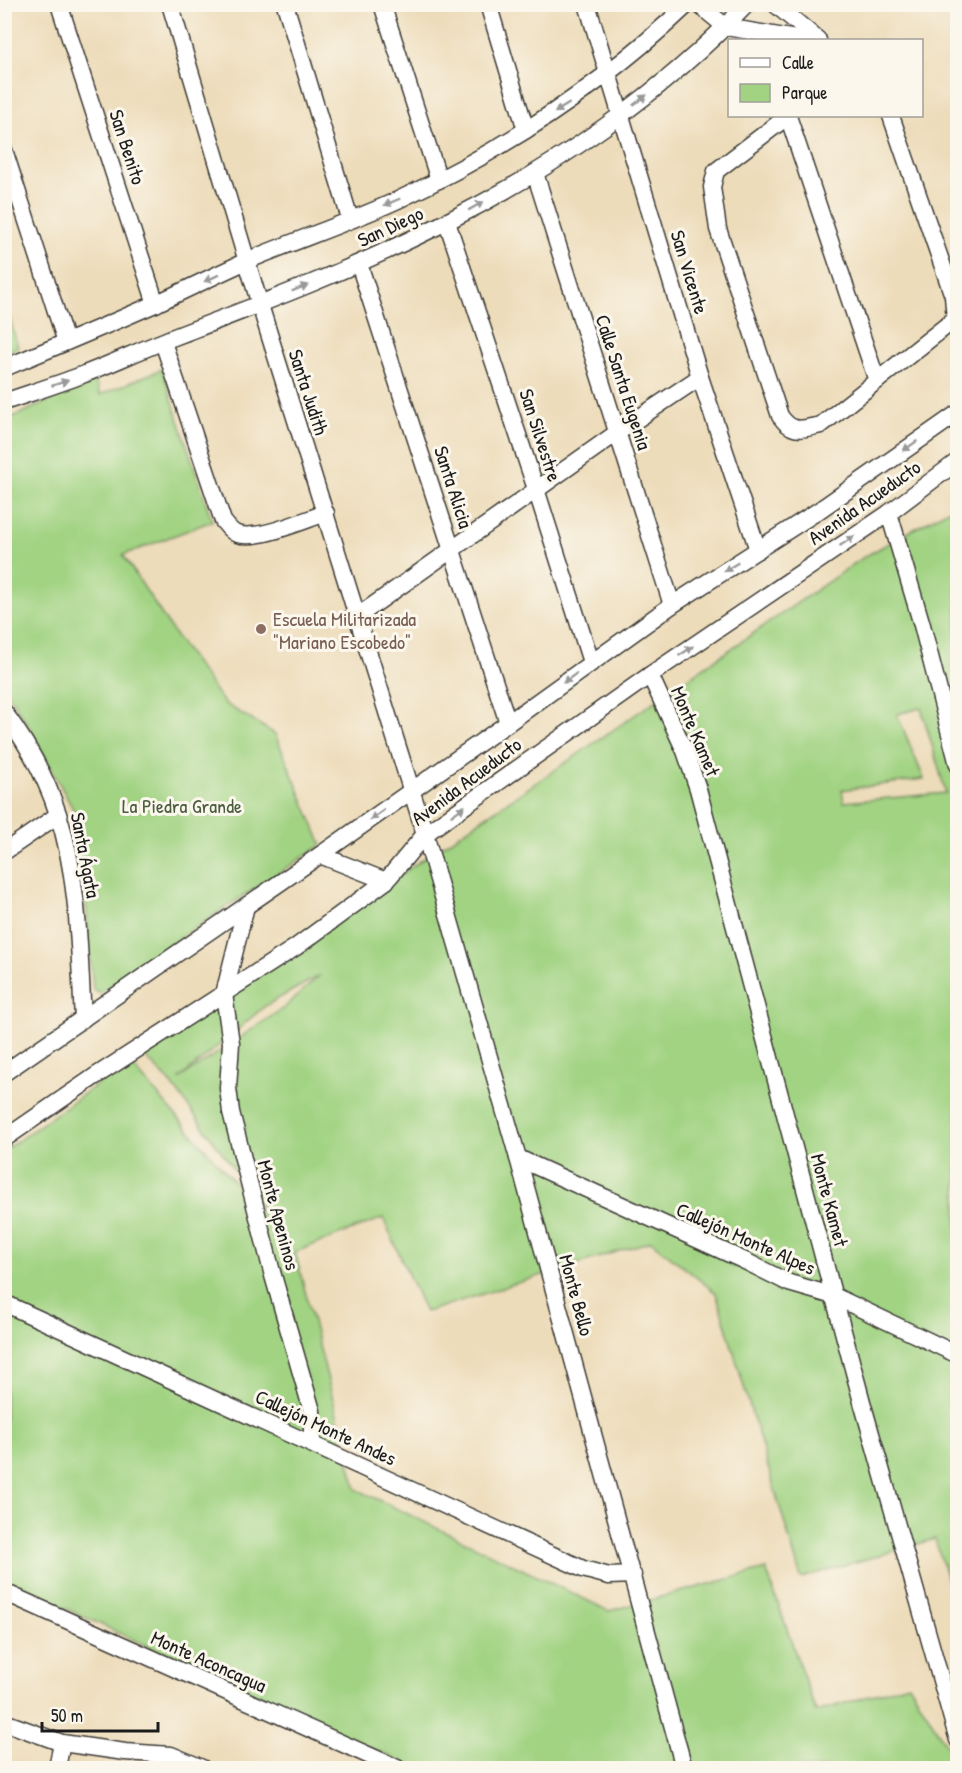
<svg xmlns="http://www.w3.org/2000/svg" width="962" height="1773" viewBox="0 0 962 1773" font-family="'Patrick Hand',sans-serif">
  <style>
    .green { fill: #a1d382; stroke: #5e784f; stroke-width: 1.5; fill-rule: evenodd }
    .lines { fill: none; stroke-linecap: round; stroke-linejoin: round }
    .minor-casing { stroke: #3b3934; stroke-width: 19 }
    .minor { stroke: #fff; stroke-width: 16 }
    .oneway { fill: #999 }
    .education-dot { fill: #8d6e63; stroke: #fbf7ec; stroke-width: 2 }
    .labels { text-anchor: middle; dominant-baseline: central; stroke-width: 6; stroke-linejoin: round; paint-order: stroke }
    .street-label { font-size: 20px; fill: #1c1c1c; stroke: #fbf7ec }
    .education-label { font-size: 20px; fill: #785e54; stroke: #fbf7ec; text-anchor: start }
    .park-label { font-size: 20px; fill: #4b5c40; stroke: #fbf7ec }
  </style>
  <rect width="100%" height="100%" fill="#fbf7ec"/>
  <filter id="ink" filterUnits="userSpaceOnUse"><feTurbulence type="fractalNoise" baseFrequency=".0167" numOctaves="2"/><feDisplacementMap in="SourceGraphic" scale="12" xChannelSelector="R" yChannelSelector="G"/><feConvolveMatrix kernelMatrix="1 2 1 2 8 2 1 2 1" color-interpolation-filters="sRGB"/></filter>
  <filter id="wash" filterUnits="userSpaceOnUse"><feTurbulence type="fractalNoise" baseFrequency=".008" numOctaves="4" result="noise"/><feDisplacementMap in="SourceGraphic" scale="24" xChannelSelector="R" yChannelSelector="G"/><feGaussianBlur stdDeviation="1.35" result="paint"/><feColorMatrix in="noise" values="0 0 0 0 0 0 0 0 0 0 0 0 0 0 0 0 0 1.4 0 .05"/><feComposite in="paint" operator="in"/></filter>
  <g filter="url(#wash)">
    <rect width="100%" height="100%" fill="#eddcba"/>
    <g class="green">
      <path d="M5,303l13,44 -13,5h-1z"/>
      <path d="M162,369l50,152 -89,34 52,80 49,68 51,31 47,111 -108,70 -114,78 -7,-3 -9,-110 -11,-71 -48,-89 -20,-30 -1,-269 91,-41 5,15z"/>
      <path d="M957,505v1107l-22,-73 -134,39 -85,-285 -65,-52 -226,71 -42,-94 -88,34 61,237 253,122 157,-42 50,143 93,-28 48,79v5h-541l-151,-67 -260,-121v-430l124,-88 160,182 -117,-160 -33,-33 432,-292 293,-202zM921,708l25,85 -102,9 -2,-12 82,-11 -27,-65zM320,975l-35,32 -106,72 86,-73z"/>
    </g>
  </g>
  <g filter="url(#ink)">
    <g class="lines">
      <g class="minor-casing">
        <g id="minor">
          <path d="M59,4l97,300"/>
          <path d="M170,4l90,301 165,529 93,324 166,610"/>
          <path d="M285,4l65,215"/>
          <path d="M382,4l57,176"/>
          <path d="M488,4l38,126"/>
          <path d="M587,4l113,373 58,173"/>
          <path d="M698,4l28,23 76,13"/>
          <path d="M775,4l43,36"/>
          <path d="M788,116l-72,55 -4,16 6,42 62,187c13,18 21,13 41,9l134,-106 -2,-23 -62,-180"/>
          <path d="M788,116l89,265"/>
          <path d="M4,150l62,192"/>
          <path d="M535,173l137,432"/>
          <path d="M447,222l89,267 55,173"/>
          <path d="M359,264l149,459"/>
          <path d="M163,342l60,179c4,5 8,11 14,13 21,7 67,-14 89,-21"/>
          <path d="M4,368c51,-21 101,-42 151,-64 31,-14 62,-30 94,-44 50,-21 102,-38 151,-61 108,-51 202,-113 288,-195"/>
          <path d="M4,402c26,-9 52,-17 78,-27 31,-12 61,-26 92,-38 92,-35 184,-70 272,-115 107,-53 218,-130 301,-218"/>
          <path d="M889,513l33,112 36,140"/>
          <path d="M358,616l260,-184 82,-55"/>
          <path d="M650,675l35,76 13,38 164,613 96,338"/>
          <path d="M4,712c23,31 42,65 54,102 21,65 21,137 25,205"/>
          <path d="M4,852l54,-37"/>
          <path d="M320,855l66,26"/>
          <path d="M246,906l-22,88 7,49 -3,45 3,24 41,160 40,139v33"/>
          <path d="M4,1073l316,-218 188,-132 164,-118 146,-94 140,-98"/>
          <path d="M4,1139l90,-62 202,-130 90,-66 39,-47 225,-159 239,-162 69,-52"/>
          <path d="M518,1158l227,103 44,22 45,13 124,59"/>
          <path d="M4,1303l579,266 26,7 24,-1"/>
          <path d="M4,1592l393,176"/>
          <path d="M4,1722l58,21 63,9 46,3 31,13"/>
          <path d="M57,1768l5,-25"/>
        </g>
      </g>
      <use href="#minor" class="minor"/>
    </g>
    <defs><path id="oneway-solid" d="M-6-.8H1V-3.2L6.5 0L1 3.2V.8H-6Z" transform="scale(1.5)"/></defs>
    <g class="oneway">
      <use href="#oneway-solid" transform="translate(640 100) rotate(-37)"/>
      <use href="#oneway-solid" transform="translate(562 108) rotate(148)"/>
      <use href="#oneway-solid" transform="translate(392 202) rotate(157)"/>
      <use href="#oneway-solid" transform="translate(476 206) rotate(-29)"/>
      <use href="#oneway-solid" transform="translate(212 278) rotate(155)"/>
      <use href="#oneway-solid" transform="translate(300 288) rotate(-22)"/>
      <use href="#oneway-solid" transform="translate(60 383) rotate(-19)"/>
      <use href="#oneway-solid" transform="translate(910 446) rotate(145)"/>
      <use href="#oneway-solid" transform="translate(847 541) rotate(-34)"/>
      <use href="#oneway-solid" transform="translate(731 567) rotate(148)"/>
      <use href="#oneway-solid" transform="translate(686 651) rotate(-34)"/>
      <use href="#oneway-solid" transform="translate(570 678) rotate(144)"/>
      <use href="#oneway-solid" transform="translate(458 811) rotate(-36)"/>
      <use href="#oneway-solid" transform="translate(377 815) rotate(145)"/>
    </g>
  </g>
  <circle class="education-dot" cx="261" cy="629" r="6"/>
  <g class="labels">
    <g class="street-label">
      <text transform="translate(128 147) rotate(72)">San Benito</text>
      <text transform="translate(390 226) rotate(-25)">San Diego</text>
      <text transform="translate(690 272) rotate(73)">San Vicente</text>
      <text transform="translate(624 382) rotate(72)">Calle Santa Eugenia</text>
      <text transform="translate(309 392) rotate(72)">Santa Judith</text>
      <text transform="translate(541 435) rotate(72)">San Silvestre</text>
      <text transform="translate(454 487) rotate(72)">Santa Alicia</text>
      <text transform="translate(864 502) rotate(-35)">Avenida Acueducto</text>
      <text transform="translate(696 731) rotate(67)">Monte Kamet</text>
      <text transform="translate(466 781) rotate(-37)">Avenida Acueducto</text>
      <text transform="translate(86 855) rotate(79)">Santa Ágata</text>
      <text transform="translate(830 1200) rotate(75)">Monte Kamet</text>
      <text transform="translate(279 1215) rotate(75)">Monte Apeninos</text>
      <text transform="translate(746 1238) rotate(24)">Callejón Monte Alpes</text>
      <text transform="translate(577 1295) rotate(75)">Monte Bello</text>
      <text transform="translate(326 1427) rotate(25)">Callejón Monte Andes</text>
      <text transform="translate(209 1661) rotate(24)">Monte Aconcagua</text>
    </g>
    <g class="education-label">
      <text x="273" y="618">Escuela Militarizada<tspan x="273" dy="23">"Mariano Escobedo"</tspan></text>
    </g>
    <g class="park-label">
      <text x="182" y="805">La Piedra Grande</text>
    </g>
  </g>
  <rect width="962" height="1773" fill="none" stroke="#fbf7ec" stroke-width="24"/>
  <rect x="728" y="39" width="195" height="78" fill="#fbf7ec" stroke="#a29f99" stroke-width="1.5"/>
  <rect x="740" y="58" width="30" height="9" fill="#ffffff" stroke="#a29f99" stroke-width="1.5"/>
  <text x="782" y="69" font-size="18" fill="#1c1c1c">Calle</text>
  <rect x="740" y="84" width="30" height="18" fill="#a1d382" stroke="#a29f99" stroke-width="1.5"/>
  <text x="782" y="99" font-size="18" fill="#1c1c1c">Parque</text>
  <path d="M42 1722v9h116v-9" fill="none" stroke="#1c1c1c" stroke-width="3"/>
  <text x="51" y="1722" font-size="18" fill="#1c1c1c" stroke="#fbf7ec" stroke-width="4.5" paint-order="stroke">50 m</text>
</svg>
